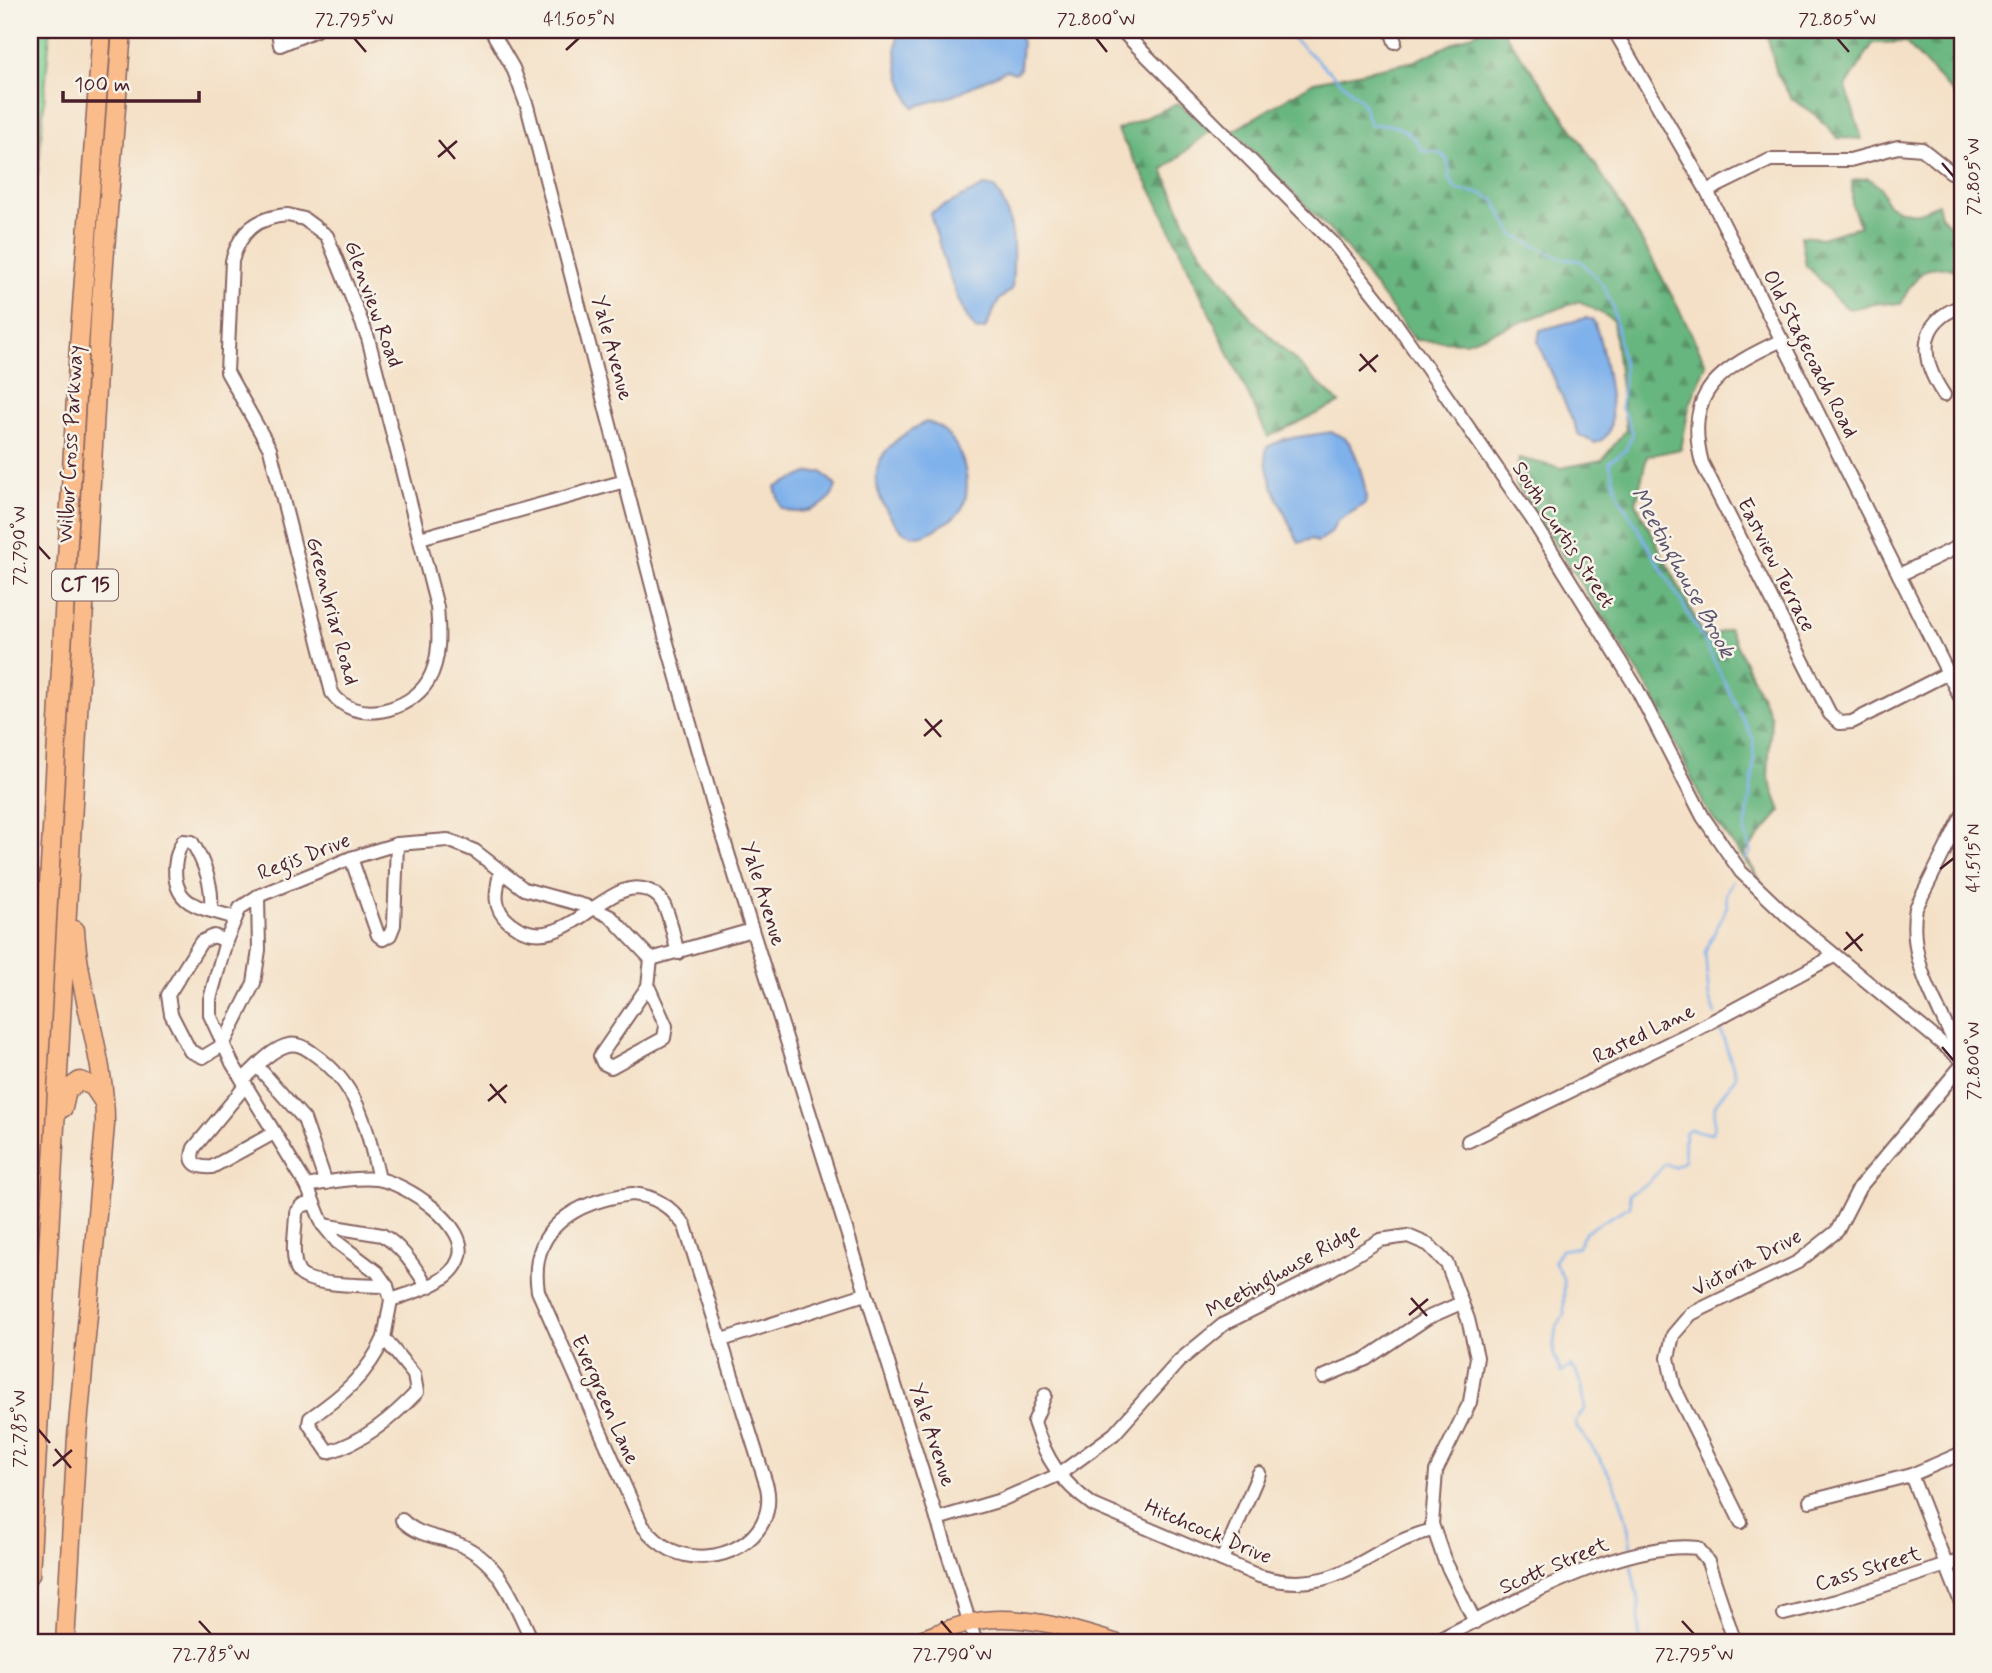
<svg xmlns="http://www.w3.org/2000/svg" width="1992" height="1673" viewBox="0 0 1992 1673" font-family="Mynerve,sans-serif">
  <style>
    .forest { fill: url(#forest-firs); stroke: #596a55; stroke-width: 2 }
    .green { fill: #80d496; stroke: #657a60; stroke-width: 2 }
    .water { fill: #7fb1eb; stroke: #64688b; stroke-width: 2 }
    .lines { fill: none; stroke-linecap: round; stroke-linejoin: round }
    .stream { stroke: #7fb1eb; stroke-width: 2.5 }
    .minor-casing { stroke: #866361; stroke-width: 16 }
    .major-casing { stroke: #866361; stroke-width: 19 }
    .highway-casing { stroke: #866361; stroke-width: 21 }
    .minor { stroke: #fff; stroke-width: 12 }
    .major { stroke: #fabc8b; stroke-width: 16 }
    .highway { stroke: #fabc8b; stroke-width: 18 }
    .ticks { fill: none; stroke: #4a1f2b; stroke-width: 2.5 }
    .labels { text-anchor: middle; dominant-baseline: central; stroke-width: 5; stroke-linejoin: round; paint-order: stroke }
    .shield { fill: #f7f3e8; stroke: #7e5f64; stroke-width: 2 }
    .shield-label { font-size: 19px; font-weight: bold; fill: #4a1f2b }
    .street-label { font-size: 21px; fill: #4a1f2b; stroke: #f7f3e8 }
    .water-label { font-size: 23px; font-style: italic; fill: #5d526e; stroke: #f7f3e8 }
    .neatline { fill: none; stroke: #4a1f2b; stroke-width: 2.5 }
    .ticks-label { font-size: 18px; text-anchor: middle; fill: #4a1f2b }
  </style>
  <defs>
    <pattern id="forest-firs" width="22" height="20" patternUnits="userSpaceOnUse" patternTransform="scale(1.75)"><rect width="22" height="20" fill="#68b67f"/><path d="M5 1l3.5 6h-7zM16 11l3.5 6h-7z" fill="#589368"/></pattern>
  </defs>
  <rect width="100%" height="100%" fill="#f7f3e8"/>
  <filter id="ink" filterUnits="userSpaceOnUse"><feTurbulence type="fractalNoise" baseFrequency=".0143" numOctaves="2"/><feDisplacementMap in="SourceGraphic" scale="14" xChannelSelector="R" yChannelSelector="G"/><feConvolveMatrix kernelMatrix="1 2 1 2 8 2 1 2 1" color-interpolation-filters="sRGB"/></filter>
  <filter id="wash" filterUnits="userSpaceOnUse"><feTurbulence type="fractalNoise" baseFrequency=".00686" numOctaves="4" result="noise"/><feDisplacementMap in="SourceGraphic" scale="28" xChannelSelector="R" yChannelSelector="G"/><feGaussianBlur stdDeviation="1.57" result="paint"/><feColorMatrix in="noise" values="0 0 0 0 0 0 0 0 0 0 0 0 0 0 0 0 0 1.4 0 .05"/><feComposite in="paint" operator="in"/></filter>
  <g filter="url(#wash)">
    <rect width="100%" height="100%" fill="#f4e0c6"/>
    <g class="forest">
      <path d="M1481,30h21c79,105 148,215 204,334l-17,43 -8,42 -34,7 -11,47 69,135 24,-9 42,88 -3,59 13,35 -37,43 20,33 -59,-80 -54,-115 -135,-208 3,-26 42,10 41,-8 24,-30 -13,-110 -34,-19 -113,41 -51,-2 -72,-96 -110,-113 81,-49 101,-21z"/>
      <path d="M1750,30h212v26l-7,10 7,7v30l-57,-61 -32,1 -27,44 16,52 -25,-1 -16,-19 -30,-21 -14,-24 -10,-39z"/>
      <path d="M1179,103l32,27 -48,40 29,69 59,79 88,85 -71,34 -113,-240 -38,-67z"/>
      <path d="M1868,178l13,10 6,16c20,11 31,12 51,-1l3,13 21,22v32l-2,2c-32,-15 -47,5 -59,32l-21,-1 -31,6c-20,-12 -25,-30 -43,-43l-5,-30 21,2 38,-12 -8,-21v-24z"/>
    </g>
    <path class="green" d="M30,30h20l-12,145 -8,2z"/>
    <g class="water">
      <path d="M900,30h118l4,13 -2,26 -5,4 -9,-3 -54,26 -39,11c-11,-20 -23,-55 -13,-77z"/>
      <path d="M984,186l11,2c22,34 19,62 17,101l-13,11 -14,29 -9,1c-23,-28 -35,-82 -46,-117z"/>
      <path d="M1586,318l7,2c9,18 22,90 17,108 -2,9 -8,12 -15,15l-16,-8 -41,-93 2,-12z"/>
      <path d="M926,422c32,5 51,60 35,88 -4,6 -11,10 -17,14 -18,12 -34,20 -50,-2 -34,-47 -17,-76 32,-100z"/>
      <path d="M1332,432c5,2 12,5 15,8 9,10 22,52 18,64l-29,18 -5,11 -14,9 -6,-3 -12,4c-10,-22 -40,-74 -32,-96l17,-8z"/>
      <path d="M822,472l14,14c-7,22 -34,32 -55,22l-6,-21 33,-14z"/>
    </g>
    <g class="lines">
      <g class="stream">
        <path d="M1284,30l78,71 8,24c27,-3 39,4 53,26 21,-1 28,7 26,27l8,12 27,4 10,6 19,35 47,23 21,3 23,25 9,21 11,62 -3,38 12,26 -8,18 -16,11 9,33 85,144 50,100 1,27 -9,66 6,21 -6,7"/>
        <path d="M30,32l5,6 4,18 -9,12"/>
        <path d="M30,149l7,32 -7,12"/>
        <path d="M1715,1014l-6,-16 -4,-46 22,-46 -1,-12 6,-13"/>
        <path d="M1631,1547c-5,-47 -24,-84 -54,-119l-2,-6 10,-14 -3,-21 -6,-16 -5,-5 -10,7 -8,-21 3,-25 8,-12v-35l-10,-19 7,-11 17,-3 8,-16 44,-25 -1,-12 19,-11 17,-19 9,3 10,-6 1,-28 5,-4 21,5 3,-7 1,-22 21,-29 -18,-53"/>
        <path d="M1631,1565l8,41v37"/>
      </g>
    </g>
  </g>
  <g filter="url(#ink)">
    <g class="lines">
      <g class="minor-casing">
        <g id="minor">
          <path d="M278,30l2,15 36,-15"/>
          <path d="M491,30l22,38 14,38 138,530 51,179 260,828"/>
          <path d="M1121,30l214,215 53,67 144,207 104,168 67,130 38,55 44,42 177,146"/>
          <path d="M1391,30l4,12"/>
          <path d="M1614,30l93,161 255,510"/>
          <path d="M1707,191l63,-31h80l48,-13 24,2 29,23"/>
          <path d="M288,215l16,4 23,17 41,102 69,269c2,24 4,52 -9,74 -18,30 -73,45 -96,12l-62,-244 -43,-77 5,-111c8,-30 25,-44 56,-46z"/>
          <path d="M1782,340c-60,28 -99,50 -80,123l128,251 10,9 12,-1 96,-49"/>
          <path d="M1944,395c-23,-34 -29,-73 18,-89"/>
          <path d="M420,538l205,-57"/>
          <path d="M1899,575l63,-30"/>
          <path d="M1962,816l-46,92c-10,53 25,103 46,150"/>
          <path d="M351,858l27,77 5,4 7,-4 4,-10 3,-81"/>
          <path d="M500,873c-4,19 -8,35 9,49 57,45 100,-59 146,-28 14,9 18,43 23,59"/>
          <path d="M211,908c2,-23 -7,-46 -19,-66l-9,-1c-11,19 -13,52 10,63 12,7 29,9 42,14"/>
          <path d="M226,941l-12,-5 -13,6 -33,53 3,19 19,37 13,6 20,-12 31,-62 5,-33 -1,-54"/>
          <path d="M648,986l18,40 -2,12 -53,29 -8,-4 -3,-7 48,-70 3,-27"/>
          <path d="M258,1067l46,52 22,64"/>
          <path d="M243,1079c13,-11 25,-27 42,-33 11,-4 20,1 29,8 45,31 53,75 65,125"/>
          <path d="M246,1085l-52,63c-6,16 4,20 18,19l62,-34"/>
          <path d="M1468,1141l226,-110 140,-75"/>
          <path d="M307,1186c22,-4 48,-9 70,-7 27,3 95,47 82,80 -9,25 -46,33 -68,41"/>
          <path d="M632,1194c24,2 39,13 53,32l82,261c11,53 -52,84 -96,63 -12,-6 -21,-15 -29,-25l-104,-234c-10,-63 38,-90 94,-97z"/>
          <path d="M312,1203l-11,3 -5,6c0,17 -6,43 2,59 8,16 71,14 89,15"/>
          <path d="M323,1225l59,10c21,12 32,32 46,52"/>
          <path d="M384,1338l7,-38 -4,-14 -10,-14 -40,-30 -14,-17 -16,-39 -75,-123 -22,-48v-16l16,-58 14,-33 18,-12 93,-38 46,-14 51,-4 27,11 49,38 69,19 18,9 40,42 101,-29"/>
          <path d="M384,1338l30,37 3,17c-24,25 -53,50 -89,60l-19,-28 1,-6c32,-22 58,-44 74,-80z"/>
          <path d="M722,1340l143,-46"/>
          <path d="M1323,1377l43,-18 61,-41 34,-15"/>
          <path d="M1045,1395l-11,27c12,38 27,60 59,83l166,71c80,24 106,-30 174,-46"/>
          <path d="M1911,1475l51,130"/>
          <path d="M1810,1501l101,-26 51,-22"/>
          <path d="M937,1519l64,-19 57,-25 56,-41 65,-73 45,-37 103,-52 53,-32 28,-4 21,9 18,19 21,55 9,38 -7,45 -34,69 -4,53 12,35 31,63"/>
          <path d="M402,1520c16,16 34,16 54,23 44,16 59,61 77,100"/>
          <path d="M1741,1522l-67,-135 -6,-29 5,-23 18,-21 107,-52 39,-31 22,-43 103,-123"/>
          <path d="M1222,1560l37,-87"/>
          <path d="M1784,1614l52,-13 126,-41"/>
          <path d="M1432,1643c69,-34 190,-104 266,-95l10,14 27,81"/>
        </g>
      </g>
      <g class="major-casing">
        <path id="major" d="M910,1643c24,-9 48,-19 74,-23 43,-5 93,10 134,23"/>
      </g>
      <g class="highway-casing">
        <g id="highway">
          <path d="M63,1108l4,-18 13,-9 13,5 10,15"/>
          <path d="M30,1226l48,-865 24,-331"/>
          <path d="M30,1575l71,-1273 21,-272"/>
          <path d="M65,1643l12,-206 28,-312c1,-66 -26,-129 -30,-195"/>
        </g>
      </g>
      <use href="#minor" class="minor"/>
      <use href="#major" class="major"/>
      <use href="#highway" class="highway"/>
    </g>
  </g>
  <path class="ticks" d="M354,38l12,14M1096,38l11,14M1837,38l12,14M566,50l13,-12M439,140l16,19M438,157l19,-16M1942,163l12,14M1360,354l16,18M1359,371l19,-16M38,546l12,13M925,719l16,18M924,736l18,-16M1940,869l14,-11M1846,932l16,19M1844,950l19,-16M1942,1047l12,14M490,1084l16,19M488,1101l19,-16M1411,1298l16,18M1409,1315l19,-16M38,1429l12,14M55,1449l16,19M53,1466l19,-16M199,1621l12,13M941,1621l11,13M1682,1621l12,13"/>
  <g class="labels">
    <rect class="shield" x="52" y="569.5" width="66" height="31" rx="5"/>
    <g class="shield-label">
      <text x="85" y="585">CT 15</text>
    </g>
    <g class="street-label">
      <text transform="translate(373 304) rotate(70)">Glenview Road</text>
      <text transform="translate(612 348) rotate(75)">Yale Avenue</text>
      <text transform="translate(1810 354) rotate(63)">Old Stagecoach Road</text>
      <text transform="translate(71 444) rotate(-87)">Wilbur Cross Parkway</text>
      <text transform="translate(1563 535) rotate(57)">South Curtis Street</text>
      <text transform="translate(1776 565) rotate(63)">Eastview Terrace</text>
      <text transform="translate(332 611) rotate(75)">Greenbriar Road</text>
      <text transform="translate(304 857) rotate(-21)">Regis Drive</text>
      <text transform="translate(763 894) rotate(73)">Yale Avenue</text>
      <text transform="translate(1644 1034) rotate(-26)">Rasted Lane</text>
      <text transform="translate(1747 1263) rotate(-28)">Victoria Drive</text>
      <text transform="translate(1283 1271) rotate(-29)">Meetinghouse Ridge</text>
      <text transform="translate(605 1400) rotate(66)">Evergreen Lane</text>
      <text transform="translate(932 1435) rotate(72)">Yale Avenue</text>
      <text transform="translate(1208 1532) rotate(23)">Hitchcock Drive</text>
      <text transform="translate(1554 1566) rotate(-23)">Scott Street</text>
      <text transform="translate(1868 1569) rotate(-17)">Cass Street</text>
    </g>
    <g class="water-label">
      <text transform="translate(1682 573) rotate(61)">Meetinghouse Brook</text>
    </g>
  </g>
  <rect width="1992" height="1673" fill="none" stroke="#f7f3e8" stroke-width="77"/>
  <path d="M63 91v10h136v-10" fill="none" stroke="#4a1f2b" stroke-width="3.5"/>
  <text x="74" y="91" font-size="21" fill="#4a1f2b" stroke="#f7f3e8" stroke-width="5" paint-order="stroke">100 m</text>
  <rect x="38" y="38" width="1916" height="1596" class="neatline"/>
  <g class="ticks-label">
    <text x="354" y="25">72.795°W</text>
    <text x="579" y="25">41.505°N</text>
    <text x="1096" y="25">72.800°W</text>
    <text x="1837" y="25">72.805°W</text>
    <text transform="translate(1973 177) rotate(-90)" y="6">72.805°W</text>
    <text transform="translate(19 546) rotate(-90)" y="6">72.790°W</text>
    <text transform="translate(1973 858) rotate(-90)" y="6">41.515°N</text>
    <text transform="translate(1973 1061) rotate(-90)" y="6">72.800°W</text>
    <text transform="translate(19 1429) rotate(-90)" y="6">72.785°W</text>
    <text x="211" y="1660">72.785°W</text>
    <text x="952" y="1660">72.790°W</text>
    <text x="1694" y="1660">72.795°W</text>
  </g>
</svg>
